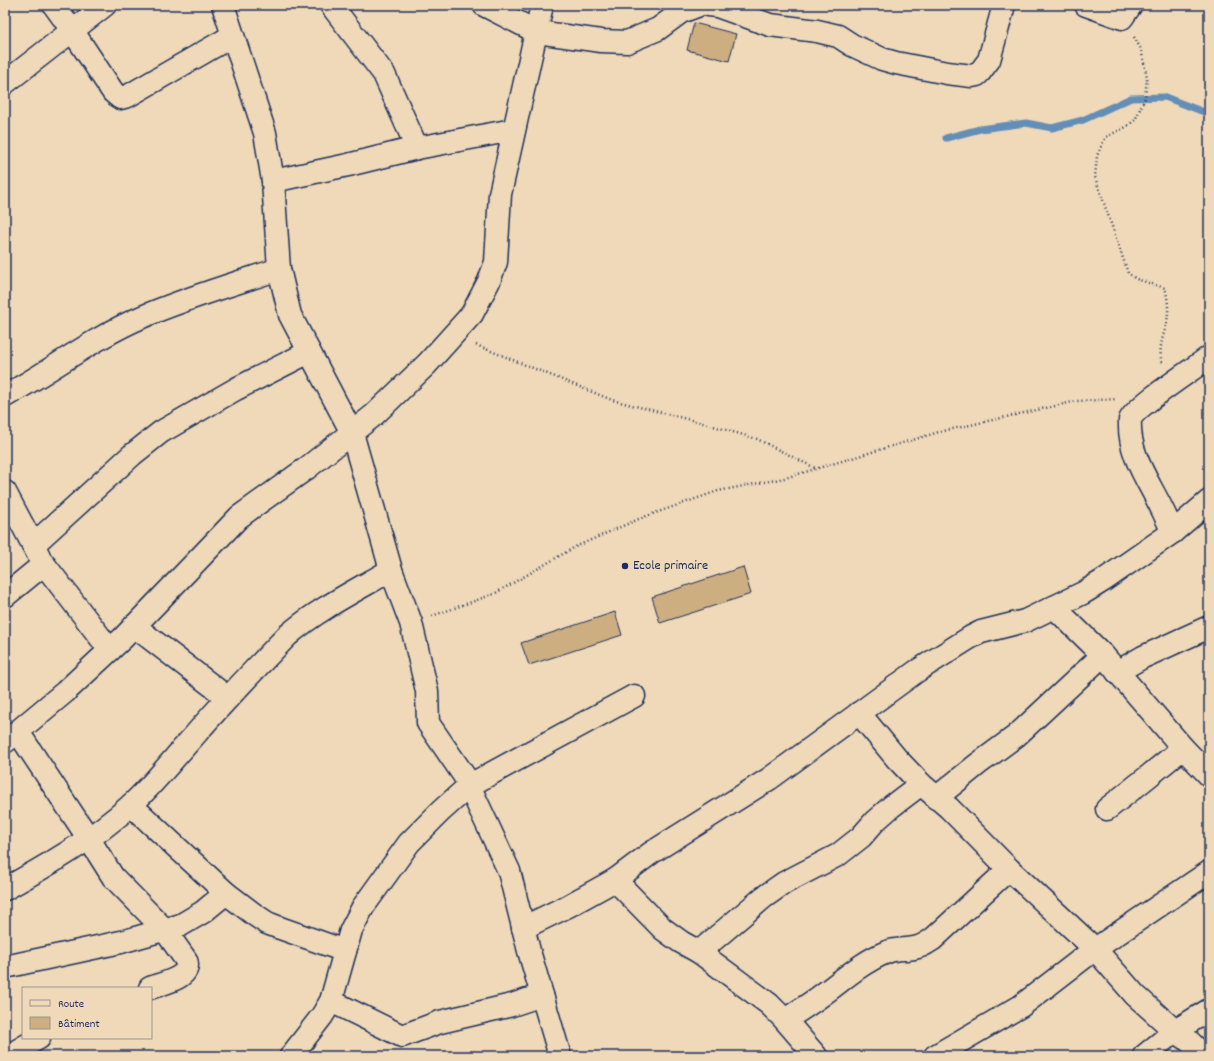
<svg xmlns="http://www.w3.org/2000/svg" width="1214" height="1061" viewBox="0 0 1214 1061" font-family="Dekko,sans-serif">
  <style>
    .lines { fill: none; stroke-linecap: round; stroke-linejoin: round }
    .stream { stroke: #628eb7; stroke-width: 7 }
    .building { fill: #cdae81; stroke: #1b2f5e }
    .minor-casing { stroke: #1b2f5e; stroke-width: 25 }
    .path { stroke: #1b2f5e; stroke-width: 2.5; stroke-dasharray: 1 3; stroke-linecap: butt }
    .minor { stroke: #efd9b8; stroke-width: 22 }
    .poi-dot { fill: #1b2f5e; stroke: #efd9b8; stroke-width: 1.5 }
    .labels { text-anchor: middle; dominant-baseline: central; stroke-width: 4; stroke-linejoin: round; paint-order: stroke }
    .poi-label { font-size: 14px; fill: #1b2f5e; stroke: #efd9b8; text-anchor: start }
  </style>
  <rect width="100%" height="100%" fill="#efd9b8"/>
  <filter id="ink" filterUnits="userSpaceOnUse"><feTurbulence type="fractalNoise" baseFrequency=".025" numOctaves="2"/><feDisplacementMap in="SourceGraphic" scale="8" xChannelSelector="R" yChannelSelector="G"/><feConvolveMatrix kernelMatrix="1 2 1 2 8 2 1 2 1" color-interpolation-filters="sRGB"/></filter>
  <g filter="url(#ink)">
    <g class="lines">
      <path class="stream" d="M946,138l34,-9 46,-6 26,5 31,-8 48,-22 34,-1 44,17"/>
    </g>
    <g class="building">
      <path d="M694,23l42,11 -7,27 -42,-11z"/>
      <path d="M743,567l8,27 -91,29 -8,-26z"/>
      <path d="M615,612l7,23 -93,30 -8,-22z"/>
    </g>
    <g class="lines">
      <g class="minor-casing">
        <g id="minor">
          <path d="M54,5l18,25 41,62 7,6 8,-2 104,-60"/>
          <path d="M223,5l42,128 8,48 6,88 11,46 62,118 39,137 20,53 16,68 1,32 37,54 44,94 20,80 31,105"/>
          <path d="M331,5l53,69 33,74 96,-18"/>
          <path d="M484,5l53,27 64,9 26,1 31,-13 23,-17 18,-7"/>
          <path d="M709,5l8,1 53,19 47,6 21,5 14,9 30,14 14,4 51,10 25,3 5,-1 3,-3 9,-12 15,-55"/>
          <path d="M1086,5l36,13 9,-13"/>
          <path d="M5,83l100,-78"/>
          <path d="M273,181l75,-16 69,-17"/>
          <path d="M5,396c46,-25 88,-58 137,-79 44,-19 92,-33 137,-48"/>
          <path d="M5,492l34,64"/>
          <path d="M1173,532c-4,-8 -8,-17 -12,-25 -14,-28 -33,-54 -31,-87 4,-13 65,-52 79,-63"/>
          <path d="M33,545l99,-90 29,-23 75,-43 73,-37"/>
          <path d="M5,596l39,-32 66,86"/>
          <path d="M1054,607l49,48 80,93 26,27"/>
          <path d="M134,626l94,72"/>
          <path d="M1117,672l26,-15 66,-30"/>
          <path d="M859,713l38,46 24,25 28,24 60,61 86,80 40,46 40,36 13,9 16,16"/>
          <path d="M18,732l71,107 24,38 51,52 22,31c7,18 -24,23 -36,28"/>
          <path d="M5,742l60,-50 58,-54 116,-121 68,-49 67,-53 53,-51 45,-50 17,-33 7,-19 4,-68 42,-189"/>
          <path d="M936,798l42,-34 38,-28 87,-81"/>
          <path d="M131,805l95,88 29,22 12,8 13,5 65,23"/>
          <path d="M1107,809l38,-30 38,-31"/>
          <path d="M615,880l48,49 18,13 18,10 70,52 16,16 31,36"/>
          <path d="M5,889c45,-25 87,-49 126,-84 23,-21 42,-46 63,-69 29,-34 61,-67 93,-100 31,-27 68,-45 104,-66"/>
          <path d="M523,928l45,-22 47,-26 36,-27 118,-74 148,-108 54,-34 10,-5 44,-11 58,-28 21,-13 69,-48 36,-31"/>
          <path d="M699,952l65,-55 20,-14 54,-28 23,-18 14,-16 17,-15 29,-22"/>
          <path d="M5,967l116,-25 60,-17 22,-13 23,-19"/>
          <path d="M331,1001l71,35 38,-14 72,-17 30,-10"/>
          <path d="M785,1020c14,-9 28,-18 41,-28 19,-14 38,-31 61,-40 9,-4 18,-2 27,-4 8,-1 13,-5 19,-9l76,-70"/>
          <path d="M8,1056l31,-18"/>
          <path d="M291,1056l31,-40 9,-15 20,-71 12,-23 46,-64 32,-32 29,-26 164,-89"/>
          <path d="M935,1056l86,-50 74,-57 114,-77"/>
          <path d="M1144,1056l31,-25 34,-21"/>
        </g>
      </g>
      <g class="path">
        <path d="M1134,37l7,12 6,28 -2,21 -10,22 -9,7 -20,10 -3,5 -6,14 -2,21 33,96 8,6 29,9c3,11 4,23 2,34 -4,16 -9,25 -5,41"/>
        <path d="M476,345l136,55 91,23 54,16 60,30"/>
        <path d="M432,616l62,-22 81,-47 66,-29 77,-27 67,-13 154,-46 138,-31 40,-2"/>
      </g>
      <use href="#minor" class="minor"/>
    </g>
  </g>
  <circle class="poi-dot" cx="625" cy="566" r="4"/>
  <g class="labels">
    <g class="poi-label">
      <text x="633" y="566">Ecole primaire</text>
    </g>
  </g>
  <rect width="1214" height="1061" fill="none" stroke="#efd9b8" stroke-width="20"/>
  <rect x="10" y="10" width="1194" height="1041" fill="none" stroke="#1b2f5e" stroke-width="1.5" filter="url(#ink)"/>
  <rect x="22" y="987" width="130" height="52" fill="#efd9b8" stroke="#9a9594"/>
  <rect x="30" y="1000" width="20" height="6" fill="#efd9b8" stroke="#9a9594"/>
  <text x="58" y="1007" font-size="12" fill="#1b2f5e">Route</text>
  <rect x="30" y="1017" width="20" height="12" fill="#cdae81" stroke="#9a9594"/>
  <text x="58" y="1027" font-size="12" fill="#1b2f5e">Bâtiment</text>
</svg>
